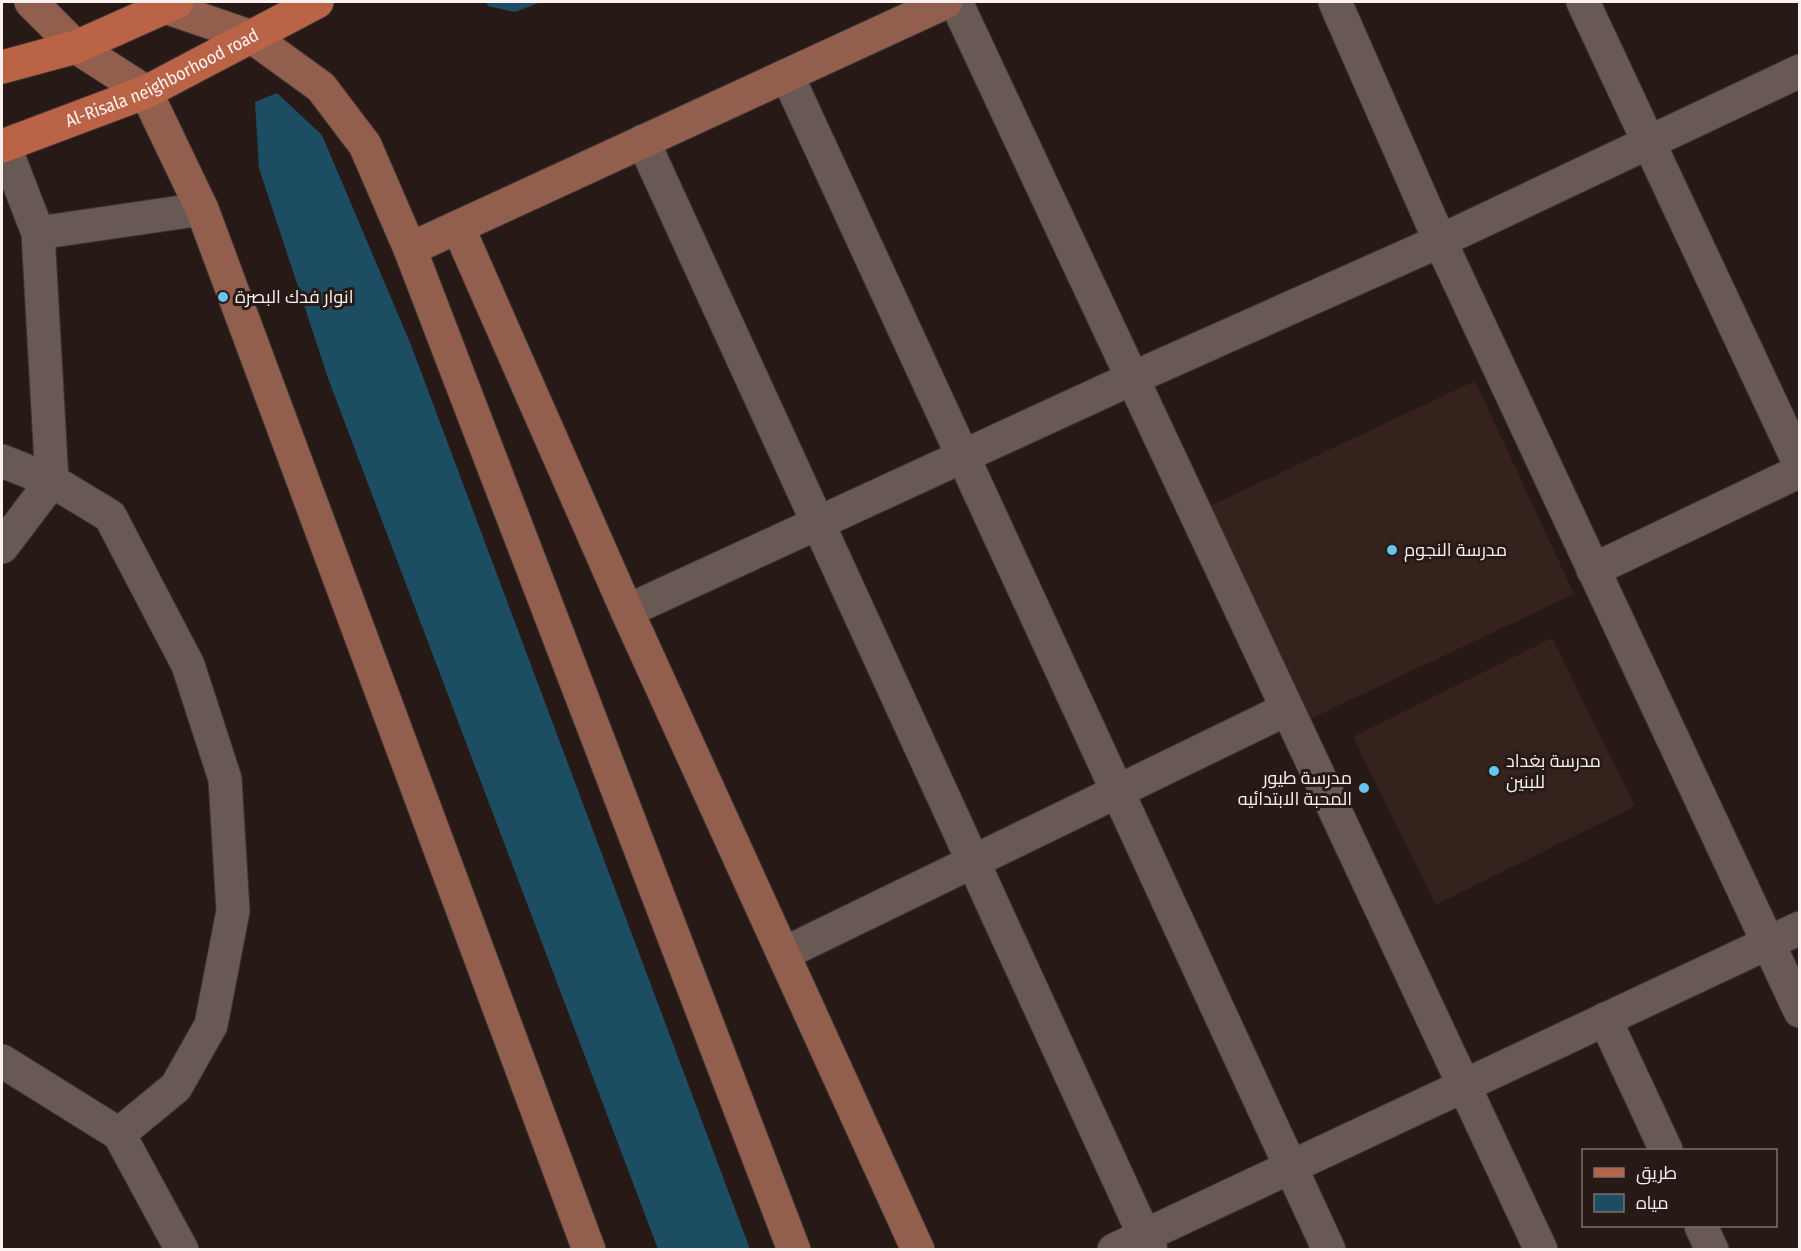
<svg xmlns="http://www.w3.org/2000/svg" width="1801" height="1251" viewBox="0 0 1801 1251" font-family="'Fira Sans Condensed',Cairo,sans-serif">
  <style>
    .built { fill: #35221c }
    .water { fill: #1d4d62 }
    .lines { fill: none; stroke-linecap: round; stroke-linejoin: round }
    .street-casing { stroke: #3e3432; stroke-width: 35 }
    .secondary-casing { stroke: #3e3432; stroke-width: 35 }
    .primary-casing { stroke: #3e3432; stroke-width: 35 }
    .street { stroke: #685954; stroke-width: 33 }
    .secondary { stroke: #925e4d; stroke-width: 33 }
    .primary { stroke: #bb6347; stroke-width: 33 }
    .poi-dot { fill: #66c4ef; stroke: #271a16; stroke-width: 2 }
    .labels { text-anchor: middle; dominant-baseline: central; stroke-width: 6; stroke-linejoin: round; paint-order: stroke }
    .street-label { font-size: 18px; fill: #fbf2ef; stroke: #271a16 }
    .poi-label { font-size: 18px; fill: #fbf2ef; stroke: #271a16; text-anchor: start }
  </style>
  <rect width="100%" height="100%" fill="#271a16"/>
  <g class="built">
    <path d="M1475,381l99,213 -264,125 -100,-213z"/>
    <path d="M1552,638l83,168 -199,99 -83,-168z"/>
  </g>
  <g class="water">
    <path d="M486,2h55l-26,10 -27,-6z"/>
    <path d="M277,93l45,42 89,210 339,904h-92l-329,-868 -70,-213 -4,-66z"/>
  </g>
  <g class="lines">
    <g class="street-casing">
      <g id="street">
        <path d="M956,2l585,1248"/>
        <path d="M1335,2l105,239 360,770"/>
        <path d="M1583,2l217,463"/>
        <path d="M787,75l542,1175"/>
        <path d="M643,141l508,1109"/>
        <path d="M38,233l164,-24"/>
        <path d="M2,461l50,20 58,35 78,149 37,114 8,132 -22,114 -35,62 -57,47"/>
        <path d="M2,547l50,-66 -14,-248 -34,-88"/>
        <path d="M1593,570l207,-99"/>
        <path d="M627,611l506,-233 307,-137 360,-170"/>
        <path d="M783,954l504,-245"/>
        <path d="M1605,1019l61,131"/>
        <path d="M2,1061l117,73 63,116"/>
        <path d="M1701,1226l11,24"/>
        <path d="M1114,1250l686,-322"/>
      </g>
    </g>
    <g class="secondary-casing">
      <g id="secondary">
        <path d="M31,2l45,45 70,45 56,117 387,1041"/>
        <path d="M158,2l7,5 87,30 69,50 44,58 45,104 384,1001"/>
        <path d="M458,227l169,384 291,639"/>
        <path d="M410,249l536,-247"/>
      </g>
    </g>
    <g class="primary-casing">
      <g id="primary">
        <path d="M2,67l74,-20 101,-45"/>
        <path id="s1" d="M2,146l144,-54 171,-90"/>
      </g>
    </g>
    <use href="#street" class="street"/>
    <use href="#secondary" class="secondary"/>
    <use href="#primary" class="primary"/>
  </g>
  <g class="poi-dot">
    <circle cx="223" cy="297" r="6"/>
    <circle cx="1392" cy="550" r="6"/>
    <circle cx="1494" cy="771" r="6"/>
    <circle cx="1364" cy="788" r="6"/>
  </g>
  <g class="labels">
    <g class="street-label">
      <text stroke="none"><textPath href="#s1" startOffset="174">Al-Risala neighborhood road</textPath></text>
    </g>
    <g class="poi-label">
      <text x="235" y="297">انوار فدك البصرة</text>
      <text x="1404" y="550">مدرسة النجوم</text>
      <text x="1506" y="761">مدرسة بغداد<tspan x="1506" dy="21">للبنين</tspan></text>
      <text x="1352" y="778" text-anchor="end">مدرسة طيور<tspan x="1352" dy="21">المحبة الابتدائيه</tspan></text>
    </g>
  </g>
  <rect width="1801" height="1251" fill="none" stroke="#fbf2ef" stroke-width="6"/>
  <rect x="1582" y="1149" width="195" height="78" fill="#271a16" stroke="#7c706d" stroke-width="1.5"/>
  <rect x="1594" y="1168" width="30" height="9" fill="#bb6347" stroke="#7c706d" stroke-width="1.5"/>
  <text x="1636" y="1179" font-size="18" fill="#fbf2ef">طريق</text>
  <rect x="1594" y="1194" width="30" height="18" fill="#1d4d62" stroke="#7c706d" stroke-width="1.5"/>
  <text x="1636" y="1209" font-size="18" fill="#fbf2ef">مياه</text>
</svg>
